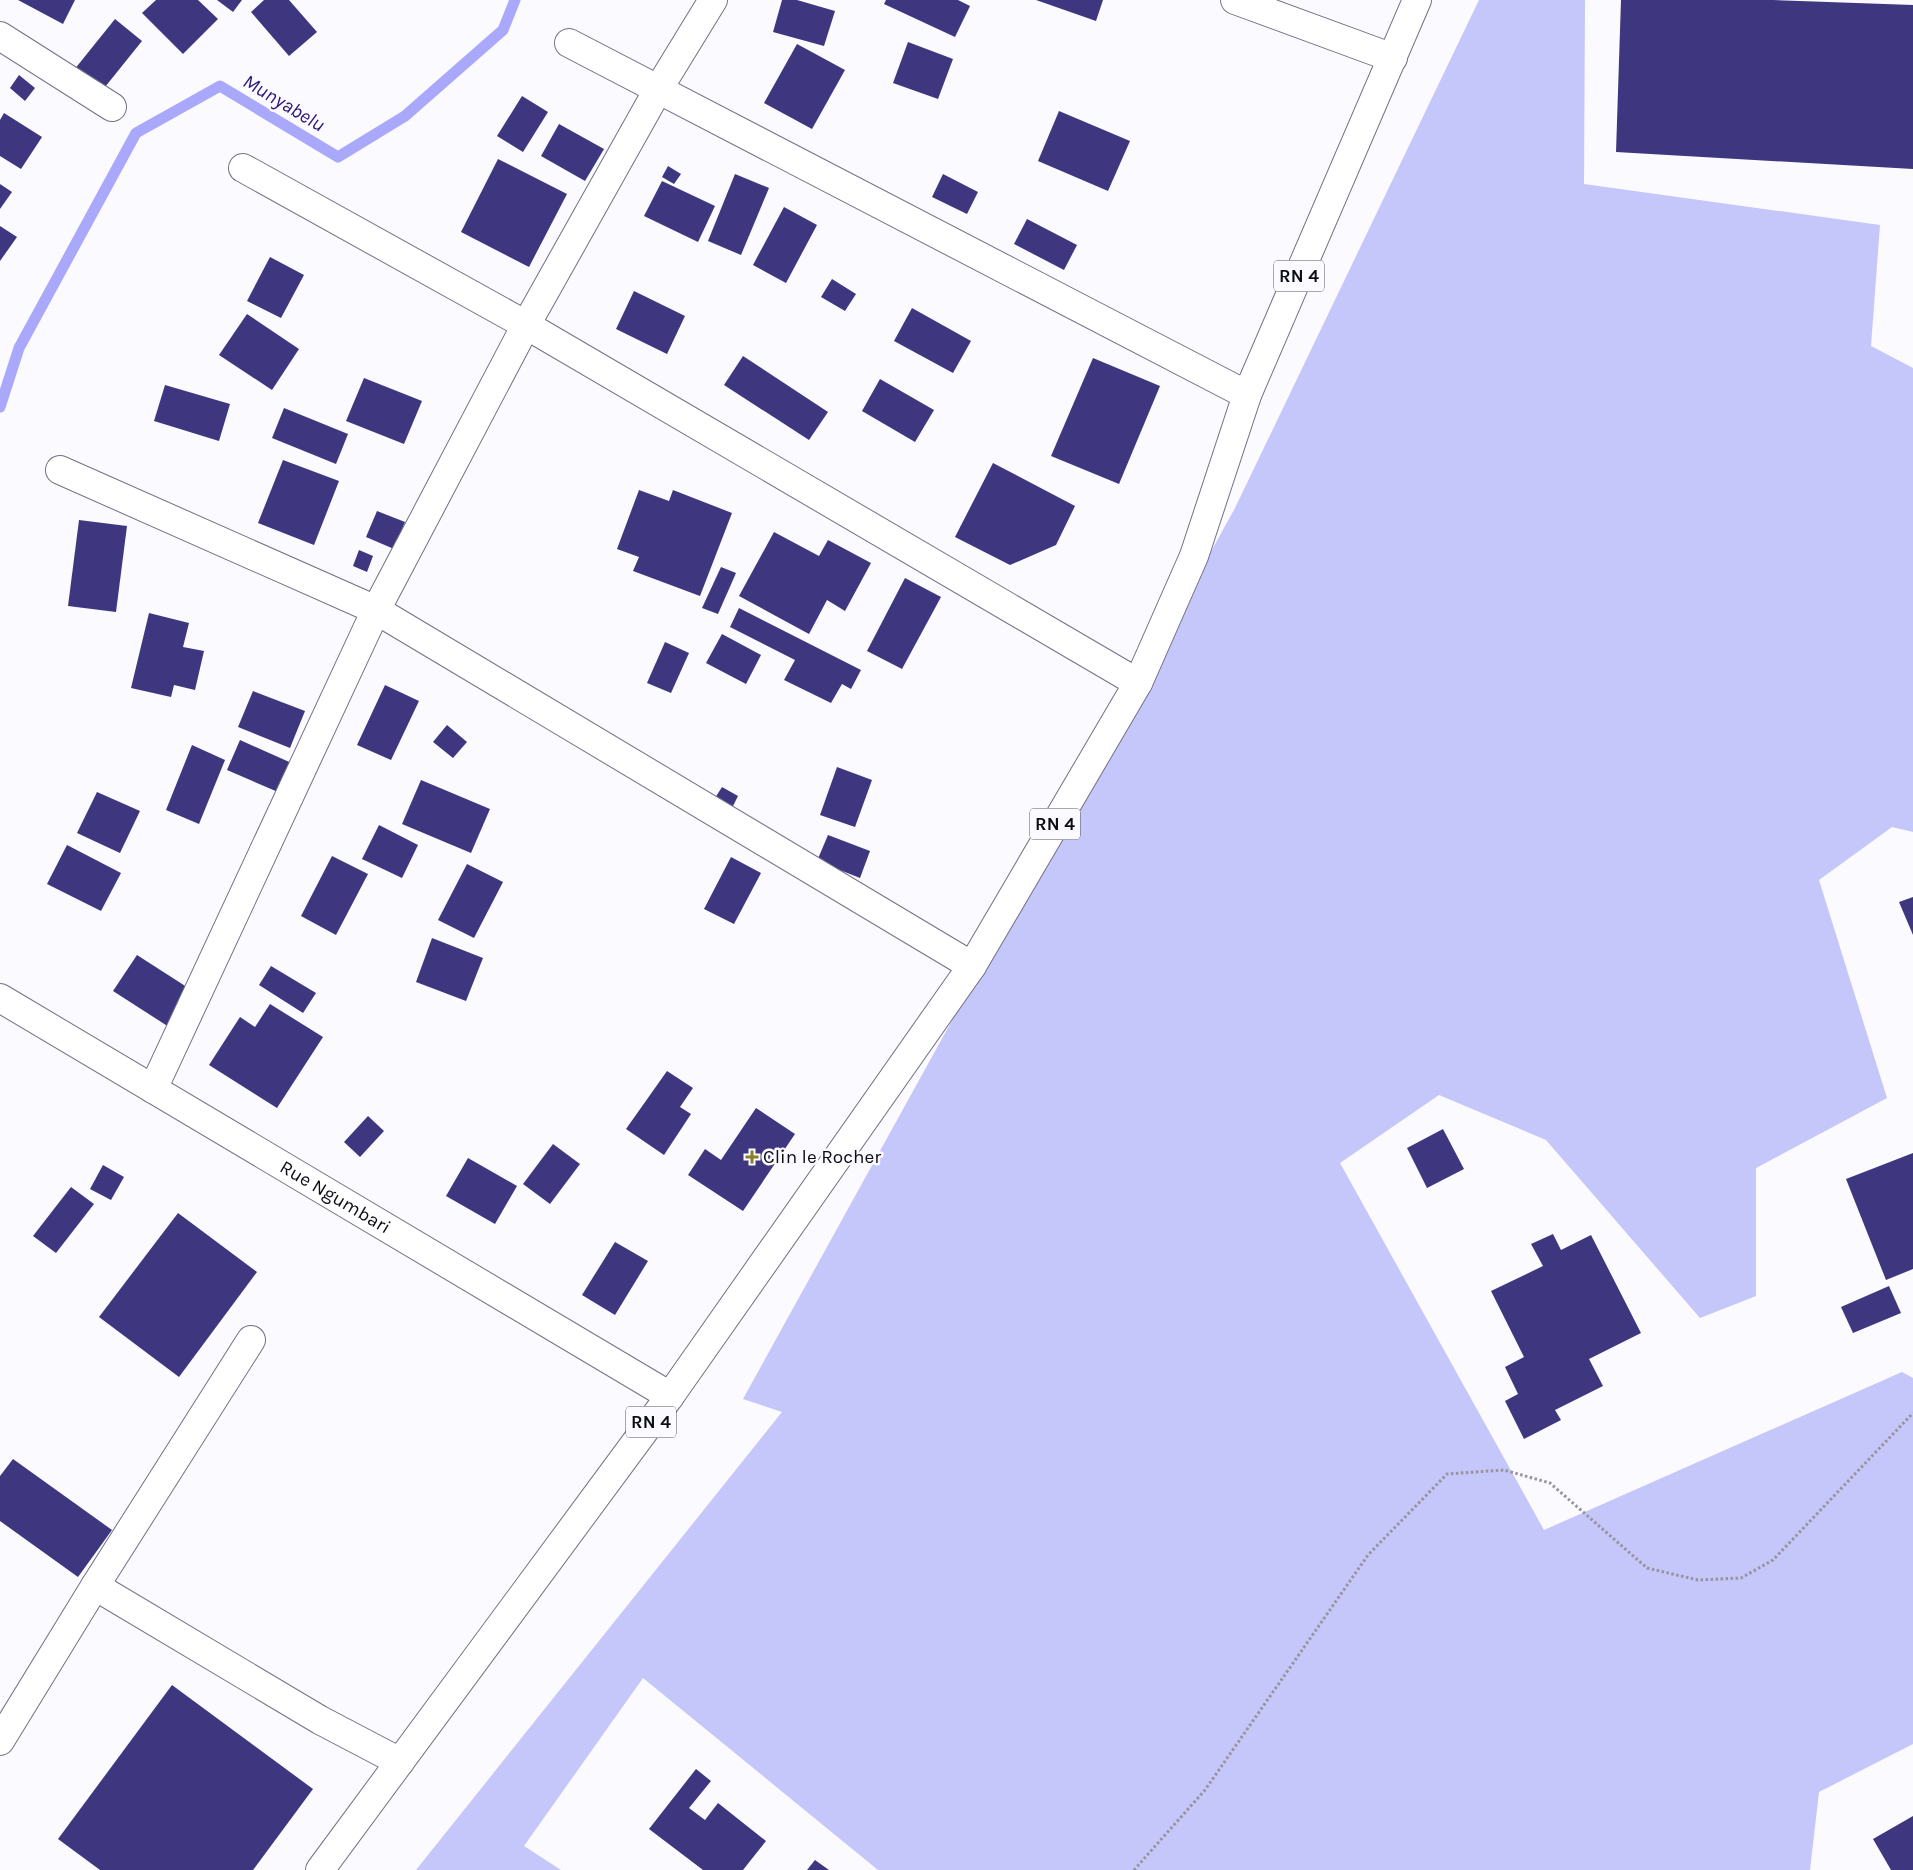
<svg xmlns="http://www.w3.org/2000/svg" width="1913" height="1870" viewBox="0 0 1913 1870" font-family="Karla,sans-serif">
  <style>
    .forest { fill: #c5c6f9 }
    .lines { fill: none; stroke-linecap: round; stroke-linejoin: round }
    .stream { stroke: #aaa8fb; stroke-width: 11 }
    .building { fill: #3e377f }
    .minor-casing { stroke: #717188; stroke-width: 30 }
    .highway-casing { stroke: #717188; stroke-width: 30 }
    .path { stroke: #95959b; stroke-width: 3; stroke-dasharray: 2.5 2.5; stroke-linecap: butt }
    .minor { stroke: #fff; stroke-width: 28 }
    .highway { stroke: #fff; stroke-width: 28 }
    .poi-dot { fill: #887f26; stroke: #fafaff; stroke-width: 2 }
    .labels { text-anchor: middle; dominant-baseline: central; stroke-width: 5; stroke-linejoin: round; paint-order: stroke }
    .shield { fill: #fafaff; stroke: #54545b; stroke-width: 1 }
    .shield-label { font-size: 18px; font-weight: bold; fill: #0d0d15 }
    .poi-label { font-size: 19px; fill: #0d0d15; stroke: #fafaff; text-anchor: start }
    .street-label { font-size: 19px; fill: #0d0d15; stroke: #fafaff }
    .water-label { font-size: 20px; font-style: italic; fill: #2c1774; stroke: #fafaff }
  </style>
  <rect width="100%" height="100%" fill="#fafaff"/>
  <path class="forest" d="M1479,0h106l-1,184 296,41 -9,121 42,22v464l-21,-5 -73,53 68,218 -131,70v128l-56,22 -154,-178 -107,-45 -99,68 204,367 358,-158 11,6v366l-94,48 -9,78h-932l-235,-192 -119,168 37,24h-145l366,-458 -39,-13 492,-891z"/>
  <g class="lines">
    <path class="stream" d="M0,407l19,-59 117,-215 84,-47 118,71 67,-41 98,-86 12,-30"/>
  </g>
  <g class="building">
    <path d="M18,0h57l-12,24z"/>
    <path d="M156,0h42l20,19 -35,35 -41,-41z"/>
    <path d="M217,0h25l-9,12z"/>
    <path d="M264,0h25l28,32 -28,24 -38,-44z"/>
    <path d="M782,0h15l38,11 -11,35 -51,-14z"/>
    <path d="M886,0h72l12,6 -15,31 -71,-33z"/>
    <path d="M1036,0h67l-7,21z"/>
    <path d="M1621,0h152l140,5v164l-297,-17z"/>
    <path d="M115,19l27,22 -41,51 -27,-22z"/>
    <path d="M908,42l45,17 -15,40 -45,-16z"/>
    <path d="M797,44l48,26 -33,59 -48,-26z"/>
    <path d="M19,75l16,13 -10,13 -15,-13z"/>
    <path d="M522,96l26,16 -25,40 -26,-16z"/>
    <path d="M1059,111l71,30 -22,50 -70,-30z"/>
    <path d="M4,113l38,24 -21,32 -21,-13v-36z"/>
    <path d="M559,124l45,25 -19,32 -44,-25z"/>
    <path d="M498,159l69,35 -38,73 -68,-35z"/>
    <path d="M668,166l13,8 -7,10 -12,-7z"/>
    <path d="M735,174l34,14 -28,67 -33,-14z"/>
    <path d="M943,174l35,18 -11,22 -35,-17z"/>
    <path d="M662,181l53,25 -17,36 -54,-26z"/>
    <path d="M0,184l12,8 -12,17z"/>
    <path d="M784,207l33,18 -31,58 -33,-18z"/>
    <path d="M1027,219l50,26 -13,25 -50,-26z"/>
    <path d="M0,226l17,11 -17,24z"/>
    <path d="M270,257l34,18 -23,43 -34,-17z"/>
    <path d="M832,279l24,15 -11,17 -24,-14z"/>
    <path d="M634,291l51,25 -18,38 -51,-25z"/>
    <path d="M912,308l59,33 -18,32 -59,-32z"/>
    <path d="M247,314l52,35 -27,41 -53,-35z"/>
    <path d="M743,356l85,56 -19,28 -85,-55z"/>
    <path d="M1093,358l67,28 -41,98 -68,-28z"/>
    <path d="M364,378l58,23 -18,43 -58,-23z"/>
    <path d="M880,379l54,31 -19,32 -53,-31z"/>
    <path d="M165,385l65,19 -11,37 -65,-20z"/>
    <path d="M284,408l64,26 -12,30 -64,-26z"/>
    <path d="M283,460l56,21 -25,64 -56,-22z"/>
    <path d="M993,463l82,43 -19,39 -46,20 -55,-28z"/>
    <path d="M639,490l30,11 4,-11 59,23 -32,83 -67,-25 6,-14 -22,-8z"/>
    <path d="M377,511l28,11 -11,27 -28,-12z"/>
    <path d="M79,520l48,6 -11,86 -48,-6z"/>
    <path d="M774,532l45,24 9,-16 43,23 -26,48 -18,-11 -18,34 -70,-38z"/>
    <path d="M359,550l14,6 -6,16 -14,-6z"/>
    <path d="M721,567l15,6 -18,41 -16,-6z"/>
    <path d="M905,578l36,19 -39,72 -35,-18z"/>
    <path d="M739,608l122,62 -10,19 -9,-5 -11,19 -47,-23 11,-20 -65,-33z"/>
    <path d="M149,613l40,10 -6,24 21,4 -9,39 -21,-5 -3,12 -40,-9z"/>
    <path d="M722,634l39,21 -15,29 -40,-21z"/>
    <path d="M665,642l24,11 -18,40 -24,-10z"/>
    <path d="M385,685l34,16 -28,59 -34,-15z"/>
    <path d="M253,691l52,20 -15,37 -52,-21z"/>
    <path d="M447,725l20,17 -14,16 -20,-16z"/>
    <path d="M240,740l65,29 -13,29 -65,-28z"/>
    <path d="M192,745l33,15 -26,64 -33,-14z"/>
    <path d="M837,767l35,13 -17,47 -35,-12z"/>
    <path d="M421,780l69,29 -19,44 -69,-29z"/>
    <path d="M722,787l16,9 -6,12 -17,-10z"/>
    <path d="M97,792l43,19 -20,42 -43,-20z"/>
    <path d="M379,825l39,20 -16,33 -40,-19z"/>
    <path d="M828,835l42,16 -10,27 -43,-17z"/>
    <path d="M67,845l54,28 -20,38 -54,-27z"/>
    <path d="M332,856l36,18 -32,61 -35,-19z"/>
    <path d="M731,857l30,16 -27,51 -30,-15z"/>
    <path d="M467,864l36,18 -29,56 -36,-18z"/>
    <path d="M1913,897v38l-14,-33z"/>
    <path d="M432,938l51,20 -17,43 -50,-19z"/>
    <path d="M137,955l56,36 -24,36 -56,-36z"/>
    <path d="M271,966l45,27 -13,20 -44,-28z"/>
    <path d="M270,1004l53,33 -46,71 -68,-43 31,-48 15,10z"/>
    <path d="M667,1071l26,17 -13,19 11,7 -27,41 -38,-26z"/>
    <path d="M756,1108l39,26 -52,77 -55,-36 17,-26 16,11z"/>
    <path d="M368,1116l16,15 -24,26 -16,-15z"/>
    <path d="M1443,1129l21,40 -37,19 -20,-40z"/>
    <path d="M553,1144l27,20 -30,40 -27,-20z"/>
    <path d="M1913,1153v116l-27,11 -40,-101z"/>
    <path d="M468,1158l49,28 -22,38 -49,-28z"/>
    <path d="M103,1165l21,12 -13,23 -21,-11z"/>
    <path d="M71,1187l23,17 -38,49 -23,-17z"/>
    <path d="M178,1213l79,59 -78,105 -80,-60z"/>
    <path d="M1553,1234l8,16 30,-15 50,98 -52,26 14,27 -48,24 6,10 -37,19 -19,-38 13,-7 -13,-27 19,-10 -33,-66 52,-25 -12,-22z"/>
    <path d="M615,1242l33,19 -33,54 -33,-20z"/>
    <path d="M1889,1286l12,27 -48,20 -12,-26z"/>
    <path d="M13,1459l99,71 -34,47 -78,-56v-45z"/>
    <path d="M172,1685l141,104 -60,81h-153l-42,-31z"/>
    <path d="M696,1769l15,12 -22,27 16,12 13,-17 48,38 -23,29h-40l-54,-41z"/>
    <path d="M1913,1816v54h-22l-18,-31z"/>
    <path d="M815,1860l14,10h-22z"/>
  </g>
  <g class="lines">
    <g class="minor-casing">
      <g id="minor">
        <path d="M1235,0l158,58"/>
        <path d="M0,36l112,71"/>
        <path d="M569,43l678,352"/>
        <path d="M243,168l283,157 612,358"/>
        <path d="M60,470l316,140 596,356"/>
        <path id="s1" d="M0,998l670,398"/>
        <path d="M153,1089l223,-479 150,-285 133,-237 54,-88"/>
        <path d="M95,1586l156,-246"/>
        <path d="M0,1741l95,-155 225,134 80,42"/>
      </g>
    </g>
    <g class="highway-casing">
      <path id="highway" d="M320,1870l350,-474 302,-430 166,-283 56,-127 53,-161 170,-395"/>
    </g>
    <path class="path" d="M1134,1870l71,-80 163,-235 79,-81 57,-4 46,13 97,85 51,12 43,-2 32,-18 140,-147"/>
    <use href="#minor" class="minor"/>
    <use href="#highway" class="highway"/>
  </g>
  <path class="poi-dot" d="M749.5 1149.5h5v5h5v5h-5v5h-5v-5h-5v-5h5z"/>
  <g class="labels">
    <g class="shield">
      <rect x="1274" y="260.5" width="50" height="31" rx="4"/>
      <rect x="1030" y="808.5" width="50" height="31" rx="4"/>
      <rect x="626" y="1406.5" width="50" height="31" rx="4"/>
    </g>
    <g class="shield-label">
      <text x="1299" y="276">RN 4</text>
      <text x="1055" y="824">RN 4</text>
      <text x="651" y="1422">RN 4</text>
    </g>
    <g class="poi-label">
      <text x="763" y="1157">Clin le Rocher</text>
    </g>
    <g class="street-label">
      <text stroke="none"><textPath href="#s1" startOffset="390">Rue Ngumbari</textPath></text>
    </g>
    <g class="water-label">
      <text transform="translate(284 103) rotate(31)">Munyabelu</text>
    </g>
  </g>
</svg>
